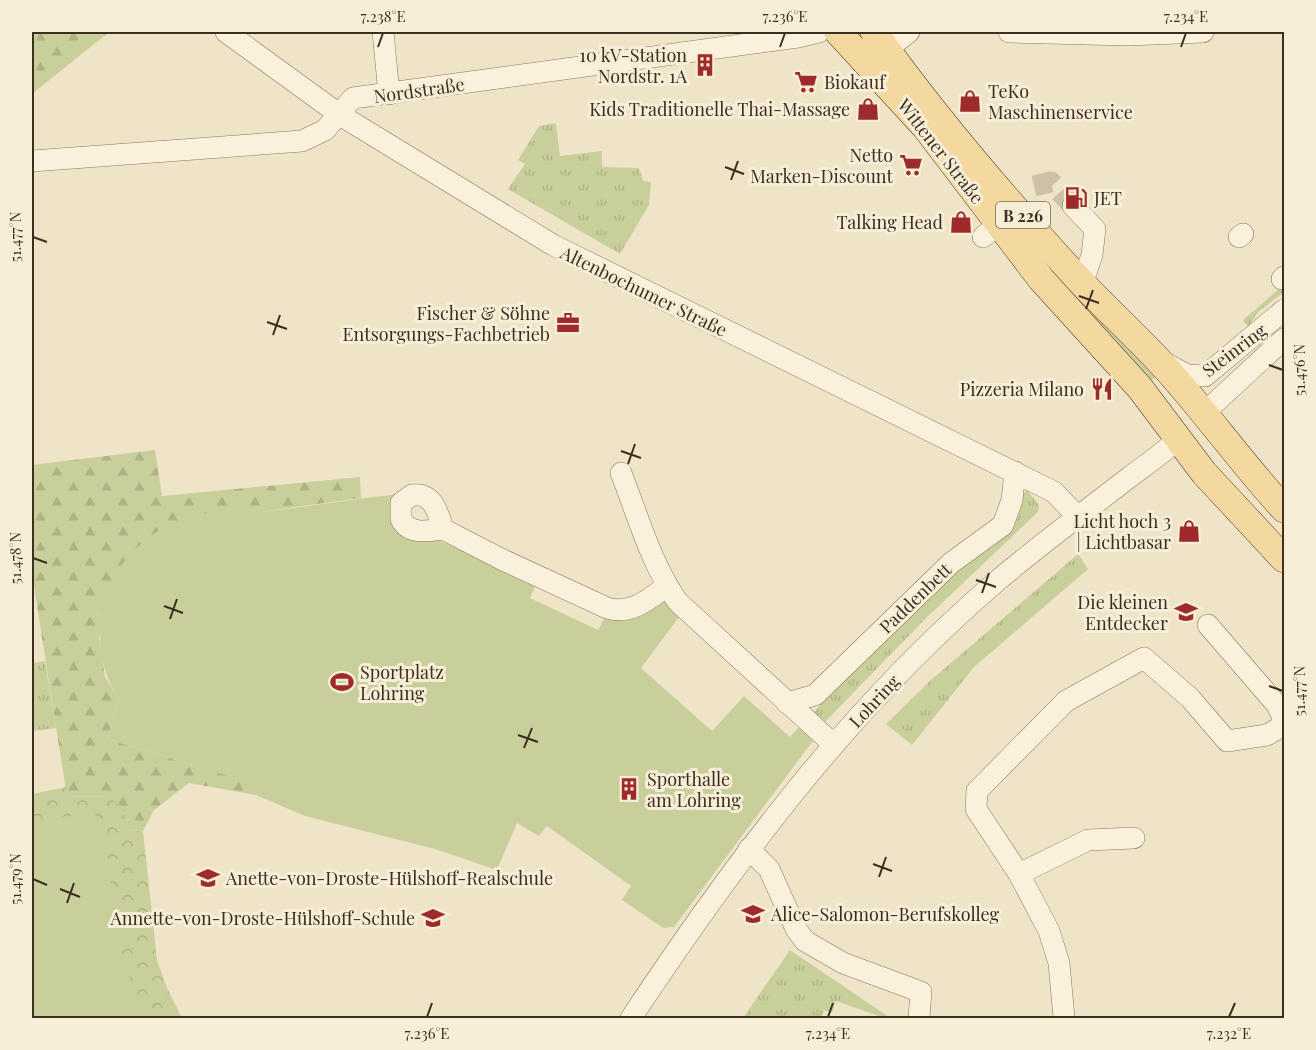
<svg xmlns="http://www.w3.org/2000/svg" width="1316" height="1050" viewBox="0 0 1316 1050" font-family="'Playfair Display',serif">
  <style>
    .grass { fill: url(#grass-tufts) }
    .forest { fill: url(#forest-firs) }
    .park { fill: url(#park-crowns) }
    .garden { fill: #c9cf9b }
    .lines { fill: none; stroke-linecap: round; stroke-linejoin: round }
    .minor-tunnel { stroke: #ccc0a6; stroke-width: 21; stroke-dasharray: 21 10; stroke-linecap: butt }
    .minor-casing { stroke: #8d765c; stroke-width: 22 }
    .major-casing { stroke: #5b4430; stroke-width: 28 }
    .minor { stroke: #faf1dc; stroke-width: 21 }
    .major { stroke: #f3d9a0; stroke-width: 27 }
    .ticks { fill: none; stroke: #3d2e20; stroke-width: 2 }
    .labels { text-anchor: middle; dominant-baseline: central; stroke-width: 6; stroke-linejoin: round; paint-order: stroke }
    .shield { fill: #f7eed8; stroke: #756857; stroke-width: 1.5 }
    .shield-label { font-size: 16px; font-weight: bold; fill: #3d2e20 }
    .poi-label { font-size: 18px; fill: #3d2e20; stroke: #f7eed8; text-anchor: end }
    .street-label { font-size: 18px; fill: #3d2e20; stroke: #f7eed8 }
    .neatline { fill: none; stroke: #3d2e20; stroke-width: 2 }
    .ticks-label { font-size: 15px; text-anchor: middle; fill: #3d2e20 }
  </style>
  <defs>
    <pattern id="grass-tufts" width="24" height="20" patternUnits="userSpaceOnUse" patternTransform="scale(1.5)"><rect width="24" height="20" fill="#c9cf9b"/><path d="M3 7l-1-3M5 7V3M7 7l1-3M15 17l-1-3M17 17v-4M19 17l1-3" fill="none" stroke="#aeb285"/></pattern>
    <pattern id="forest-firs" width="22" height="20" patternUnits="userSpaceOnUse" patternTransform="scale(1.5)"><rect width="22" height="20" fill="#c9cf9b"/><path d="M5 1l3.5 6h-7zM16 11l3.5 6h-7z" fill="#aeb285"/></pattern>
    <pattern id="park-crowns" width="20" height="18" patternUnits="userSpaceOnUse" patternTransform="scale(1.5)"><rect width="20" height="18" fill="#c9cf9b"/><path d="M2 6a3 3 0 1 1 6 0M12 15a3 3 0 1 1 6 0" fill="none" stroke="#aeb285"/></pattern>
  </defs>
  <rect width="100%" height="100%" fill="#f0e4c8"/>
  <g class="grass">
    <path d="M556,123l4,33 42,-5v16l37,1 4,13 8,1 -2,23 -29,49 -112,-65 17,-25 -7,-4 21,-34z"/>
    <path d="M1059,271l99,103 -7,7 -66,-75 -34,-28z"/>
    <path d="M1280,288l4,4 -26,20 -9,15 -6,-7z"/>
    <path d="M1027,490l12,15 -1,7 -112,106 -103,106 -11,-10z"/>
    <path d="M1078,554l10,15 -114,98 -62,78 -26,-21 45,-44z"/>
    <path d="M45,661l11,67 -24,3v-68z"/>
    <path d="M790,950l96,65 -2,3 -48,-17 -4,12 -11,-4 3,2 -3,7h-78z"/>
  </g>
  <g class="forest">
    <path d="M32,32h77l-77,62z"/>
    <path d="M155,450l7,46 198,-19 1,21 -109,15h-45l-108,123 6,41 14,22 -12,40 152,46 -3,10 -67,-12 -35,27 -11,21 -17,-1 -18,-34 -41,1 -35,-223v-109z"/>
  </g>
  <path class="park" d="M66,787l1,10 41,-1 16,14 3,20 16,1 14,129 10,28 15,30h-150v-224z"/>
  <g class="garden">
    <path d="M400,494l-10,19 5,14 45,14 96,43 -6,14 68,32 7,-13c26,8 35,-4 55,-18h6l13,18 -38,51 71,63 32,-35 46,41 9,-10 16,11 -141,189 -11,1 -41,-28 9,-14 -84,-60 -8,10 -22,-13 -20,47 -62,-21 -130,-33 -49,-21 2,-10 -151,-46 12,-40c-18,-29 -22,-53 -17,-87 7,-50 56,-94 107,-99 22,-2 45,0 68,-3 41,-5 82,-12 123,-16z"/>
    <path d="M93,814l8,4 3,6 12,108 26,86h-110v-198z"/>
  </g>
  <g class="lines">
    <path class="minor-tunnel" d="M1034,186l17,-4 22,24"/>
    <g class="minor-casing">
      <g id="minor">
        <path d="M226,32l114,83 213,130 493,243 8,4 24,25"/>
        <path d="M383,32l6,62"/>
        <path d="M1009,32l119,3 75,-3"/>
        <path d="M887,49l22,-17"/>
        <path d="M32,161l270,-20 23,-11 28,-32 445,-61 21,-5"/>
        <path d="M1073,206l22,23 -3,26 -10,29"/>
        <path d="M983,237l15,-12"/>
        <path d="M1239,237l4,-3"/>
        <path d="M1282,279l2,-2"/>
        <path d="M1165,363l22,12 18,1 79,-66"/>
        <path d="M1204,413l80,-74"/>
        <path d="M621,473c17,43 30,91 57,129l155,142"/>
        <path d="M443,529c-15,2 -34,6 -42,-10v-16l11,-8c21,-3 26,17 31,34l58,30 106,49c24,7 41,-8 60,-22"/>
        <path d="M1208,625l69,80 7,15"/>
        <path d="M787,703l28,-8 136,-132 52,-38 9,-25 3,-28"/>
        <path d="M749,849l20,20 27,60 9,12 38,22 78,29 -2,26"/>
        <path d="M1019,874l69,-34 46,-2"/>
        <path d="M631,1018c105,-158 219,-311 365,-436 43,-37 90,-71 135,-106 16,-12 32,-23 46,-36"/>
        <path d="M1064,1018l-5,-55 -10,-32 -30,-57 -43,-65 1,-18 89,-90 78,-43 46,40 37,43 40,-6 17,-10"/>
      </g>
    </g>
    <g class="major-casing">
      <g id="major">
        <path d="M838,32l88,96 115,151 99,109 64,85 80,86"/>
        <path d="M874,32c63,88 135,172 208,251 29,31 61,59 89,91 39,44 73,92 113,135"/>
      </g>
    </g>
    <use href="#minor" class="minor"/>
    <use href="#major" class="major"/>
  </g>
  <path class="ticks" d="M378,47l5,-14M780,47l5,-14M1181,47l5,-14M725,167l19,7M731,180l7,-19M33,237l14,5M1079,296l20,7M1086,309l7,-19M267,322l20,7M273,335l7,-20M1269,365l14,5M621,451l20,7M628,464l7,-20M33,558l14,5M976,580l20,7M982,593l7,-20M164,606l19,7M170,619l7,-20M1269,686l14,5M518,735l20,7M524,748l8,-20M873,864l19,7M879,877l7,-20M33,879l14,6M60,889l20,8M67,903l7,-20M427,1017l5,-14M828,1017l5,-14M1229,1017l6,-14"/>
  <defs>
    <g id="building-bare" transform="scale(1.8)"><path d="M-4-6H4V6H1V3H-1V6H-4ZM-2.5-4.3h1.7v1.8h-1.7ZM.8-4.3h1.7v1.8H.8ZM-2.5-1h1.7V.8h-1.7ZM.8-1h1.7V.8H.8Z" fill="#9e2a2b" stroke="#f7eed8" stroke-width="2.5" paint-order="stroke"/></g>
    <g id="supermarket-bare" transform="scale(1.8)"><path d="M-6-5.5h2.5l.6 2H6L4.5 2H-2.5L-4.4-4H-6ZM-1.5 3.2a1.3 1.3 0 1 0 .1 0ZM3 3.2a1.3 1.3 0 1 0 .1 0Z" fill="#9e2a2b" stroke="#f7eed8" stroke-width="2.5" paint-order="stroke"/></g>
    <g id="shop-bare" transform="scale(1.8)"><path d="M-5-2.5h2.3a2.7 3.5 0 0 1 5.4 0H5L5.5 6h-11ZM-1.5-2.5h3a1.5 2.3 0 0 0-3 0Z" fill="#9e2a2b" stroke="#f7eed8" stroke-width="2.5" paint-order="stroke"/></g>
    <g id="fuel-bare" transform="scale(1.8)"><path d="M-5.5-6h7V0h2V4h1.3V-2.5L3-4.5l.8-.8L6-3V5H2.5V1h-1V6h-7ZM-4.2-4.7v3.2H.2V-4.7Z" fill="#9e2a2b" stroke="#f7eed8" stroke-width="2.5" paint-order="stroke"/></g>
    <g id="office-bare" transform="scale(1.8)"><path d="M-6-3h4V-5.5h4V-3h4V5H-6ZM-1-4.5V-3h2v-1.5ZM-6 0V1H6V0Z" fill="#9e2a2b" stroke="#f7eed8" stroke-width="2.5" paint-order="stroke"/></g>
    <g id="restaurant-bare" transform="scale(1.8)"><path d="M-5-6h1v4h1v-4h1v4h1v-4h1v5L-1.5 .5V6h-2V.5L-5-1ZM5-6V6H3V1.5H1.5Q1.5-4 5-6Z" fill="#9e2a2b" stroke="#f7eed8" stroke-width="2.5" paint-order="stroke"/></g>
    <g id="school-bare" transform="scale(1.8)"><path d="M0-5L7-2L0 1L-7-2ZM-4 1L0 2.5L4 1V4Q0 6-4 4Z" fill="#9e2a2b" stroke="#f7eed8" stroke-width="2.5" paint-order="stroke"/></g>
    <g id="stadium-bare" transform="scale(1.8)"><path d="M0-5a6.5 5 0 1 0 0 10a6.5 5 0 1 0 0-10ZM-3.5-1.8h7v3.6h-7Z" fill="#9e2a2b" stroke="#f7eed8" stroke-width="2.5" paint-order="stroke"/></g>
  </defs>
  <g fill-rule="evenodd">
    <use href="#building-bare" x="705" y="65"/>
    <use href="#supermarket-bare" x="806" y="82"/>
    <use href="#shop-bare" x="970" y="101"/>
    <use href="#shop-bare" x="868" y="109"/>
    <use href="#supermarket-bare" x="911" y="165"/>
    <use href="#fuel-bare" x="1076" y="198"/>
    <use href="#shop-bare" x="961" y="222"/>
    <use href="#office-bare" x="568" y="323"/>
    <use href="#restaurant-bare" x="1102" y="389"/>
    <use href="#shop-bare" x="1189" y="531"/>
    <use href="#school-bare" x="1186" y="612"/>
    <use href="#stadium-bare" x="342" y="682"/>
    <use href="#building-bare" x="629" y="789"/>
    <use href="#school-bare" x="208" y="878"/>
    <use href="#school-bare" x="753" y="914"/>
    <use href="#school-bare" x="433" y="918"/>
  </g>
  <g class="labels">
    <rect class="shield" x="996" y="202" width="54" height="26" rx="4.5"/>
    <g class="shield-label">
      <text x="1023" y="215">B 226</text>
    </g>
    <g class="poi-label">
      <text x="687" y="55">10 kV-Station<tspan x="687" dy="21">Nordstr. 1A</tspan></text>
      <text x="824" y="82" text-anchor="start">Biokauf</text>
      <text x="988" y="91" text-anchor="start">TeKo<tspan x="988" dy="21">Maschinenservice</tspan></text>
      <text x="850" y="109">Kids Traditionelle Thai-Massage</text>
      <text x="893" y="155">Netto<tspan x="893" dy="21">Marken-Discount</tspan></text>
      <text x="1094" y="198" text-anchor="start">JET</text>
      <text x="943" y="222">Talking Head</text>
      <text x="550" y="313">Fischer &amp; Söhne<tspan x="550" dy="21">Entsorgungs-Fachbetrieb</tspan></text>
      <text x="1084" y="389">Pizzeria Milano</text>
      <text x="1171" y="521">Licht hoch 3<tspan x="1171" dy="21">| Lichtbasar</tspan></text>
      <text x="1168" y="602">Die kleinen<tspan x="1168" dy="21">Entdecker</tspan></text>
      <text x="360" y="672" text-anchor="start">Sportplatz<tspan x="360" dy="21">Lohring</tspan></text>
      <text x="647" y="779" text-anchor="start">Sporthalle<tspan x="647" dy="21">am Lohring</tspan></text>
      <text x="226" y="878" text-anchor="start">Anette-von-Droste-Hülshoff-Realschule</text>
      <text x="771" y="914" text-anchor="start">Alice-Salomon-Berufskolleg</text>
      <text x="415" y="918">Annette-von-Droste-Hülshoff-Schule</text>
    </g>
    <g class="street-label">
      <text transform="translate(419 90) rotate(-8)">Nordstraße</text>
      <text transform="translate(941 151) rotate(52)">Wittener Straße</text>
      <text transform="translate(644 291) rotate(26)">Altenbochumer Straße</text>
      <text transform="translate(1234 350) rotate(-37)">Steinring</text>
      <text transform="translate(915 598) rotate(-44)">Paddenbett</text>
      <text transform="translate(874 701) rotate(-47)">Lohring</text>
    </g>
  </g>
  <rect width="1316" height="1050" fill="none" stroke="#f7eed8" stroke-width="66"/>
  <rect x="33" y="33" width="1250" height="984" class="neatline"/>
  <g class="ticks-label">
    <text x="383" y="22">7.238°E</text>
    <text x="785" y="22">7.236°E</text>
    <text x="1186" y="22">7.234°E</text>
    <text transform="translate(16 237) rotate(-90)" y="5">51.477°N</text>
    <text transform="translate(1300 370) rotate(-90)" y="5">51.476°N</text>
    <text transform="translate(16 558) rotate(-90)" y="5">51.478°N</text>
    <text transform="translate(1300 691) rotate(-90)" y="5">51.477°N</text>
    <text transform="translate(16 879) rotate(-90)" y="5">51.479°N</text>
    <text x="427" y="1039">7.236°E</text>
    <text x="828" y="1039">7.234°E</text>
    <text x="1229" y="1039">7.232°E</text>
  </g>
</svg>
